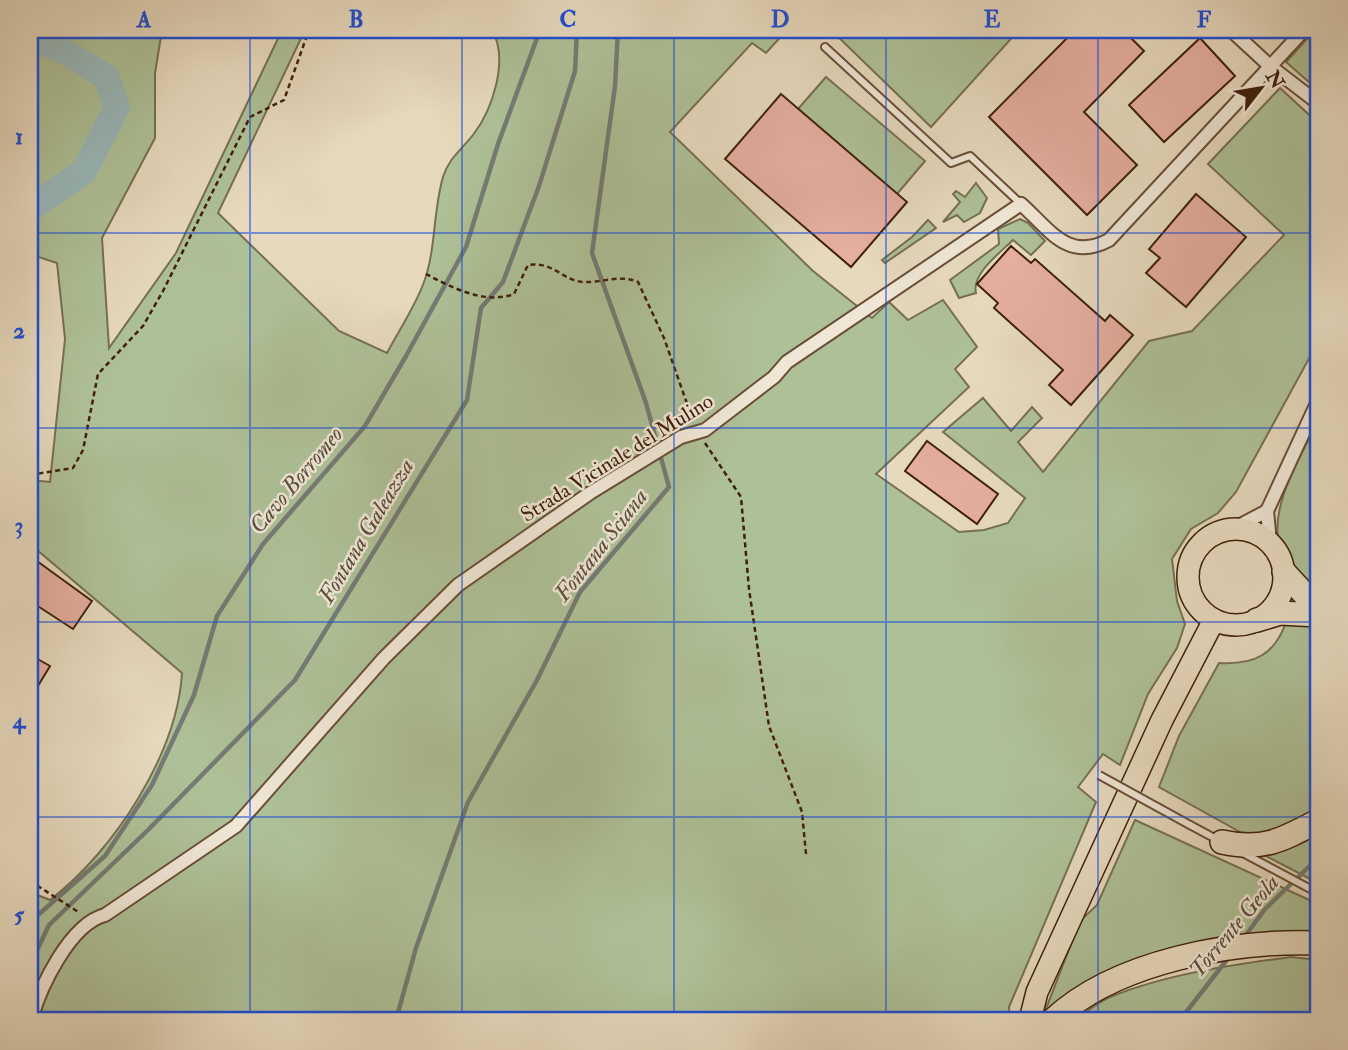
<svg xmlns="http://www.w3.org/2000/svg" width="1348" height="1050" viewBox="0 0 1348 1050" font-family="'IM FELL Double Pica',serif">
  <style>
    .green { fill: #aec097; stroke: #767050; stroke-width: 2 }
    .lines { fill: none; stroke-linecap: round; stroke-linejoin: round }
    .stream { stroke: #757b73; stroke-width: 4.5 }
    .river { stroke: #99b8ba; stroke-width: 26 }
    .building { fill: #e4aea0; stroke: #3f2009; stroke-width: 2 }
    .lane-casing { stroke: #694e36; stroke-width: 10 }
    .street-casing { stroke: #694e36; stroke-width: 16 }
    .primary-casing { stroke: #3f2009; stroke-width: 24 }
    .highway-casing { stroke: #3f2009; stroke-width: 26 }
    .path { stroke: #3f2009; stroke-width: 2.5; stroke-dasharray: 5 3.5; stroke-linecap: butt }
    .lane { stroke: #efe6d5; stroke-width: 6 }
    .street { stroke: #efe6d5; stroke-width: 12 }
    .primary { stroke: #e6d9be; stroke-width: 21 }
    .highway { stroke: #e6d9be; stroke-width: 23 }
    .lane-bridge-casing { stroke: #694e36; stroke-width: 10; stroke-linecap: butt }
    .lane-bridge { stroke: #efe6d5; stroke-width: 6 }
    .grid { fill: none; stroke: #1d4ed8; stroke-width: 2; stroke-opacity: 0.55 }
    .labels { text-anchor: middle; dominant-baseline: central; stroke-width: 5; stroke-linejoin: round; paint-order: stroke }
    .street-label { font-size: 21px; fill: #3f2009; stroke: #efe6d5 }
    .water-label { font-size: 23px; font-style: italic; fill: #5a4e3e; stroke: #efe6d5 }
    .neatline { fill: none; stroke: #1d4ed8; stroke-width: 2.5 }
    .grid-label { font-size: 23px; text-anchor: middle; font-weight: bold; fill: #1d4ed8 }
  </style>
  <rect width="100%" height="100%" fill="#e6d9be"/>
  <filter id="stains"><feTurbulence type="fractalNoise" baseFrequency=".00286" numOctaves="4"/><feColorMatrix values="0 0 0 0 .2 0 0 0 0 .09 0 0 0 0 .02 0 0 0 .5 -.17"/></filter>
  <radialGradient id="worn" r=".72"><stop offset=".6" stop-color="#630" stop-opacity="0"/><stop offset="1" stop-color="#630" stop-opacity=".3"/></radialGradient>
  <g class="green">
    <path d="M30,30h132l-7,43v65l-53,100 7,110 67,-95 106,-223h23l-87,183 121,118 48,22c12,-23 28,-46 37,-71 12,-32 9,-71 19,-105 6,-19 18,-27 30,-42 20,-26 36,-76 19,-105h295l-21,23 -14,-10 -82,89 143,139 59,47 17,-16 19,18 35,-20 34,47 -22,22 14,18 -93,87 83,58 25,-2 24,-7 17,-25 -82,-66 40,-34 28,33 21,-24 10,11 -24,24 25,30 106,-131 43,-10 92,-96 -76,-71 72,-76 38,35v219l-82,150 -18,21 -27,16 -19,30 5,42 8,23 -8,24 -29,46 -28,71 -17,-11 -25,33 18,15 -87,205 1,13h-980v-128l20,8c64,-49 127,-146 132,-227l-152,-129v-64l20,2 15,-143 -8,-76 -18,-6 -9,7z"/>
    <path d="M831,30h188l-88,97z"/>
    <path d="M1315,30h3v60l-32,-28z"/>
    <path d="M826,77l99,84 -28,33 -99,-85z"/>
    <path d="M976,183l11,15 -7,15 -16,9 -7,-7 -14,7 17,-20 -7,-8 3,-3 9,6z"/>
    <path d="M1020,219l8,4 17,18 -14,14 -18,-15c-12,12 -42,34 -37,53l-17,5 -9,-18 49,-36 -1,-15z"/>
    <path d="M928,220l8,8 -51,35 -3,-3 30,-23z"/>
    <path d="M1318,421v168c-7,-3 -18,-7 -23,-13 -42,-47 1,-109 23,-155z"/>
    <path d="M1287,619l26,5 5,4v189l-60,25 -99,-55 20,-51 40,-73c35,2 57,-8 68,-44z"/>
    <path d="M1135,820l183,84v30c-108,8 -185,9 -274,80l36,-93 17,-16z"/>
    <path d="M1318,831v52l-60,-31z"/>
    <path d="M1291,957l27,3v60h-244c11,-7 24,-18 36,-23 57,-23 121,-32 181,-40z"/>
  </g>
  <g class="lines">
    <g class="stream">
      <path d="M30,922l75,-66 47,-71 42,-90 23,-79 46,-72 102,-118 41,-70 60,-109 32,-103 42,-114"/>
      <path d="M1243,939l22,-30 53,-51"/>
      <path d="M30,965l19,-40 99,-95 147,-150 172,-280 14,-92 22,-26 36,-96 36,-115 2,-41"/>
      <path d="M396,1020l20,-72 52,-146 69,-122 43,-88 89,-105 -23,-84 -54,-150 23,-167 3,-56"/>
      <path d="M1180,1020l49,-63"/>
    </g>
    <path class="river" d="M30,38l35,14 41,25 11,30 -33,64 -54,38"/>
  </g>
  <g class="building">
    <path d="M1075,30h48l21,21 -60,61 53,53 -50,50 -98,-98z"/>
    <path d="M1200,38l35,38 -71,66 -35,-37z"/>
    <path d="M781,94l126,108 -56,65 -126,-108z"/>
    <path d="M1196,194l50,43 -60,70 -40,-34 14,-15 -11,-9z"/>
    <path d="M1011,246l20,17 4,-4 70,62 5,-6 23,20 -62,70 -22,-20 14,-15 -69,-62 4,-5 -21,-19z"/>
    <path d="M927,441l71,53 -21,30 -72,-53z"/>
    <path d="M30,556l62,45 -19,28 -43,-28z"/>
    <path d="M34,657l16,9 -20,33v-35z"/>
  </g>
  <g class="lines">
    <g class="lane-casing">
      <g id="lane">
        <path d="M825,47l126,116 19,-7 51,48"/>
        <path d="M1190,825l28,15"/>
        <path d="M1243,853l75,40"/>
      </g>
    </g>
    <g class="street-casing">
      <g id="street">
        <path d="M1231,30l39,36 48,37"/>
        <path d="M1233,529l34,-18"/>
        <path d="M1270,542l-3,-31 51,-110"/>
        <path d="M31,1020c9,-33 39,-96 74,-105l131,-89 148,-168 74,-73 132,-92 91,-56 24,-7 69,-53 13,-15 234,-158c29,26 47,58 88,36l195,-210"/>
      </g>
    </g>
    <g class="primary-casing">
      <g id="primary">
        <circle cx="1236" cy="577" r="48"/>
        <path d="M1030,1020l7,-28 125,-272 52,-100"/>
      </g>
    </g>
    <g class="highway-casing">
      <g id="highway">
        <path d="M1284,572l34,37"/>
        <path d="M1257,620l23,-7 38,2"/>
        <path d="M1222,842c41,9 60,-2 96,-21"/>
        <path d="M1053,1020c63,-59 181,-80 265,-77"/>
      </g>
    </g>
    <g class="path">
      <path d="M426,274c25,13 59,31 88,20l14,-29c26,-4 34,16 56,17 18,1 36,-8 54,0l26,56 28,80"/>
      <path d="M705,443l36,54 8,92 20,137 33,86 4,42"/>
      <path d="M30,475l43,-7 10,-18 15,-76 45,-48 20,-35 87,-174 34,-17 25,-70"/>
      <path d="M30,621v6"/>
      <path d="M30,881l50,32"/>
    </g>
    <use href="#lane" class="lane"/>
    <use href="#street" class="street"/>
    <use href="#primary" class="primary"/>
    <use href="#highway" class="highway"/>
    <g class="lane-bridge-casing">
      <path id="lane-bridge" d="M1099,775l91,50"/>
    </g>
    <use href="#lane-bridge" class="lane-bridge"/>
  </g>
  <path class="grid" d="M250,30v990M462,30v990M674,30v990M886,30v990M1098,30v990M30,233h1288M30,428h1288M30,622h1288M30,817h1288"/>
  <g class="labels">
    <g class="street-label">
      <text transform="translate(617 458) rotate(-32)">Strada Vicinale del Mulino</text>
    </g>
    <g class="water-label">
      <text transform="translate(296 480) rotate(-50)">Cavo Borromeo</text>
      <text transform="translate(366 531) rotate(-59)">Fontana Galeazza</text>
      <text transform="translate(601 545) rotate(-52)">Fontana Sciana</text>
      <text transform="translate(1234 926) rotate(-50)">Torrente Geola</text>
    </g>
  </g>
  <rect width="1348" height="1050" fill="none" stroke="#e6d9be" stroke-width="77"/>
  <g transform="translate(1261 88) rotate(59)" stroke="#efe6d5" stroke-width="5" paint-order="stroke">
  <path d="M0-5L12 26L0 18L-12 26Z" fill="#3f2009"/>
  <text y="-10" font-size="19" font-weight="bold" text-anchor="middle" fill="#3f2009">N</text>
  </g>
  <rect x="38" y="38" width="1272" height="974" class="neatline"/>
  <g class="grid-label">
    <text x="144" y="27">A</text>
    <text x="356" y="27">B</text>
    <text x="568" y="27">C</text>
    <text x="780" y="27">D</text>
    <text x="992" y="27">E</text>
    <text x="1204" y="27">F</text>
    <text x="19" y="144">1</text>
    <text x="19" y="338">2</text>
    <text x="19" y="533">3</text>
    <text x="19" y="728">4</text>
    <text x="19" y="922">5</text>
  </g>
  <rect width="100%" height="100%" filter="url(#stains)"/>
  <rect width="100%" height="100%" fill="url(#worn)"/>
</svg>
